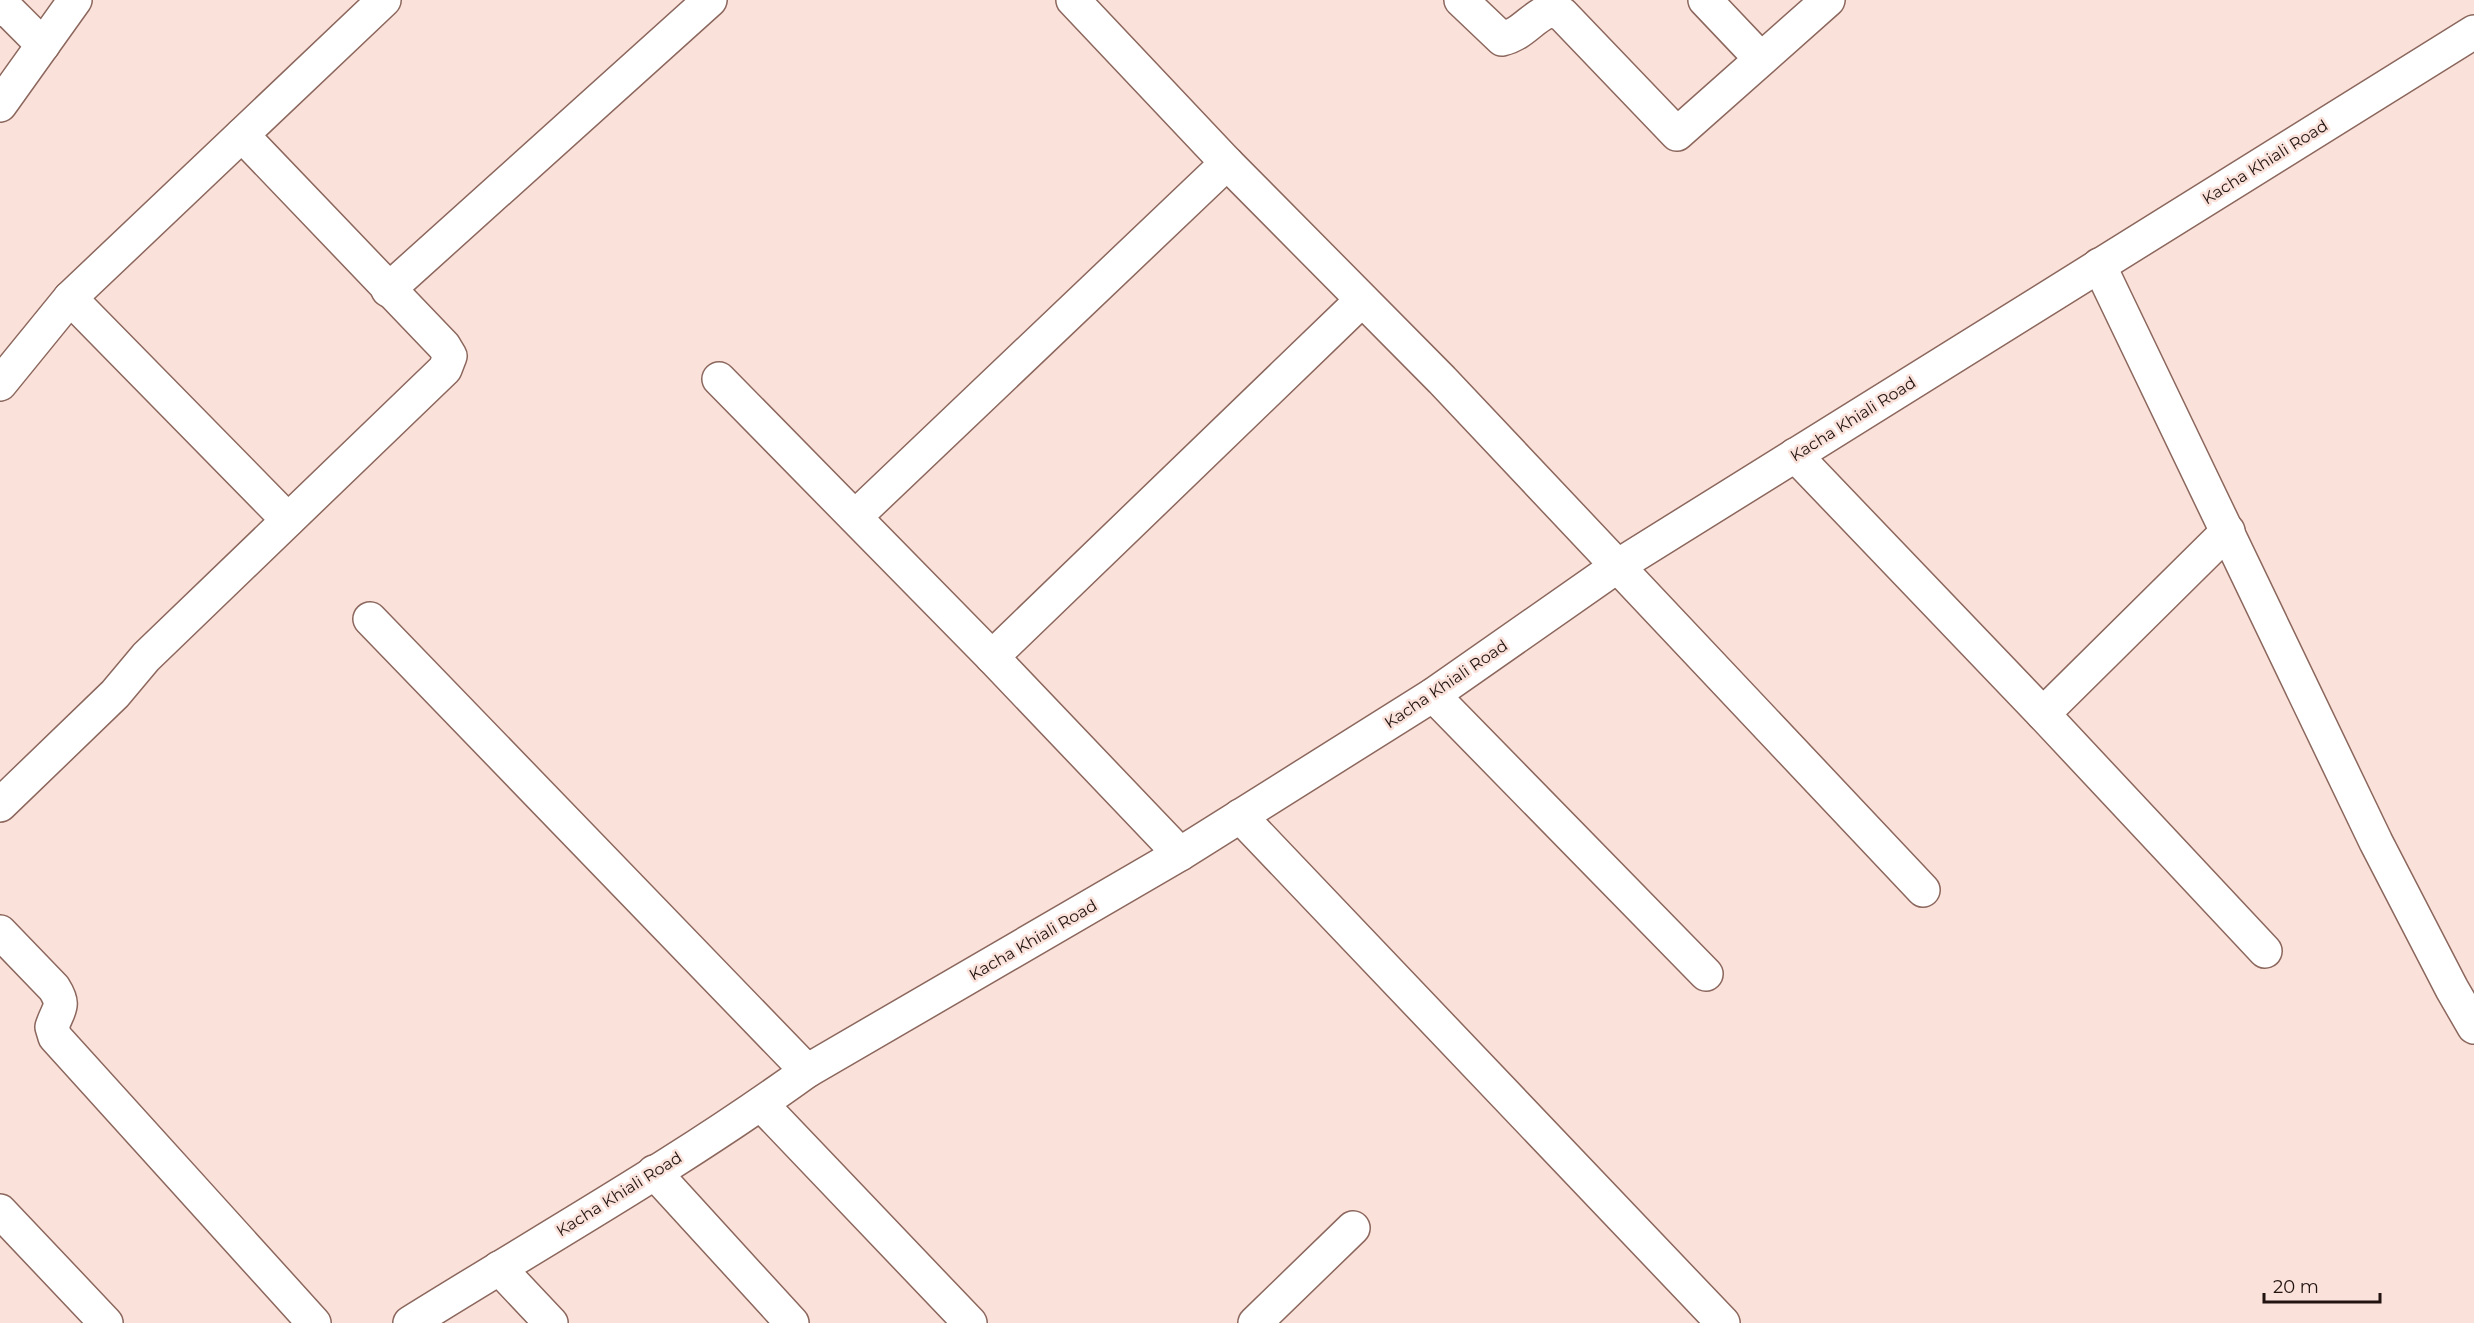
<svg xmlns="http://www.w3.org/2000/svg" width="2474" height="1323" viewBox="0 0 2474 1323" font-family="Montserrat,sans-serif">
  <style>
    .lines { fill: none; stroke-linecap: round; stroke-linejoin: round }
    .minor-casing { stroke: #8b675d; stroke-width: 36 }
    .tertiary-casing { stroke: #8b675d; stroke-width: 36 }
    .minor { stroke: #fff; stroke-width: 33 }
    .tertiary { stroke: #fff; stroke-width: 33 }
    .labels { text-anchor: middle; dominant-baseline: central; stroke-width: 5; stroke-linejoin: round; paint-order: stroke }
    .street-label { font-size: 16px; fill: #211310; stroke: #fae1da }
  </style>
  <rect width="100%" height="100%" fill="#fae1da"/>
  <g class="lines">
    <g class="minor-casing">
      <g id="minor">
        <path d="M1073,0l154,163 215,217 481,510"/>
        <path d="M1461,0l41,39c21,-5 29,-21 48,-29l12,4 115,120 151,-134"/>
        <path d="M1705,0l56,59"/>
        <path d="M0,2l43,43"/>
        <path d="M2099,265l277,577 76,147 22,38"/>
        <path d="M388,290l322,-290"/>
        <path d="M70,298l218,222"/>
        <path d="M719,379l273,278 188,197"/>
        <path d="M0,384l70,-86 314,-298"/>
        <path d="M1795,455l248,259 222,237"/>
        <path d="M855,517l372,-354"/>
        <path d="M370,619l437,452"/>
        <path d="M992,657l370,-357"/>
        <path d="M1433,695l273,279"/>
        <path d="M2043,714l185,-183"/>
        <path d="M0,805l115,-111 31,-37 299,-288 5,-13 -6,-10 -202,-211"/>
        <path d="M1240,816l483,507"/>
        <path d="M0,932l54,56c12,19 4,20 -2,39l3,10 259,286"/>
        <path d="M761,1104l209,219"/>
        <path d="M654,1172l138,151"/>
        <path d="M0,1211l106,112"/>
        <path d="M499,1268l52,55"/>
        <path d="M1255,1323l98,-95"/>
      </g>
    </g>
    <g class="tertiary-casing">
      <g id="tertiary">
        <path d="M0,105l75,-105"/>
        <path d="M410,1323c133,-83 270,-160 397,-252l373,-217 253,-159 183,-128 858,-535"/>
      </g>
    </g>
    <use href="#minor" class="minor"/>
    <use href="#tertiary" class="tertiary"/>
  </g>
  <g class="labels">
    <g class="street-label">
      <text transform="translate(2265 162) rotate(-32)">Kacha Khiali Road</text>
      <text transform="translate(1853 419) rotate(-32)">Kacha Khiali Road</text>
      <text transform="translate(1446 684) rotate(-34)">Kacha Khiali Road</text>
      <text transform="translate(1033 940) rotate(-30)">Kacha Khiali Road</text>
      <text transform="translate(619 1194) rotate(-32)">Kacha Khiali Road</text>
    </g>
  </g>
  <path d="M2264 1293v9h116v-9" fill="none" stroke="#211310" stroke-width="3"/>
  <text x="2273" y="1293" font-size="18" fill="#211310" stroke="#fae1da" stroke-width="4.5" paint-order="stroke">20 m</text>
</svg>
